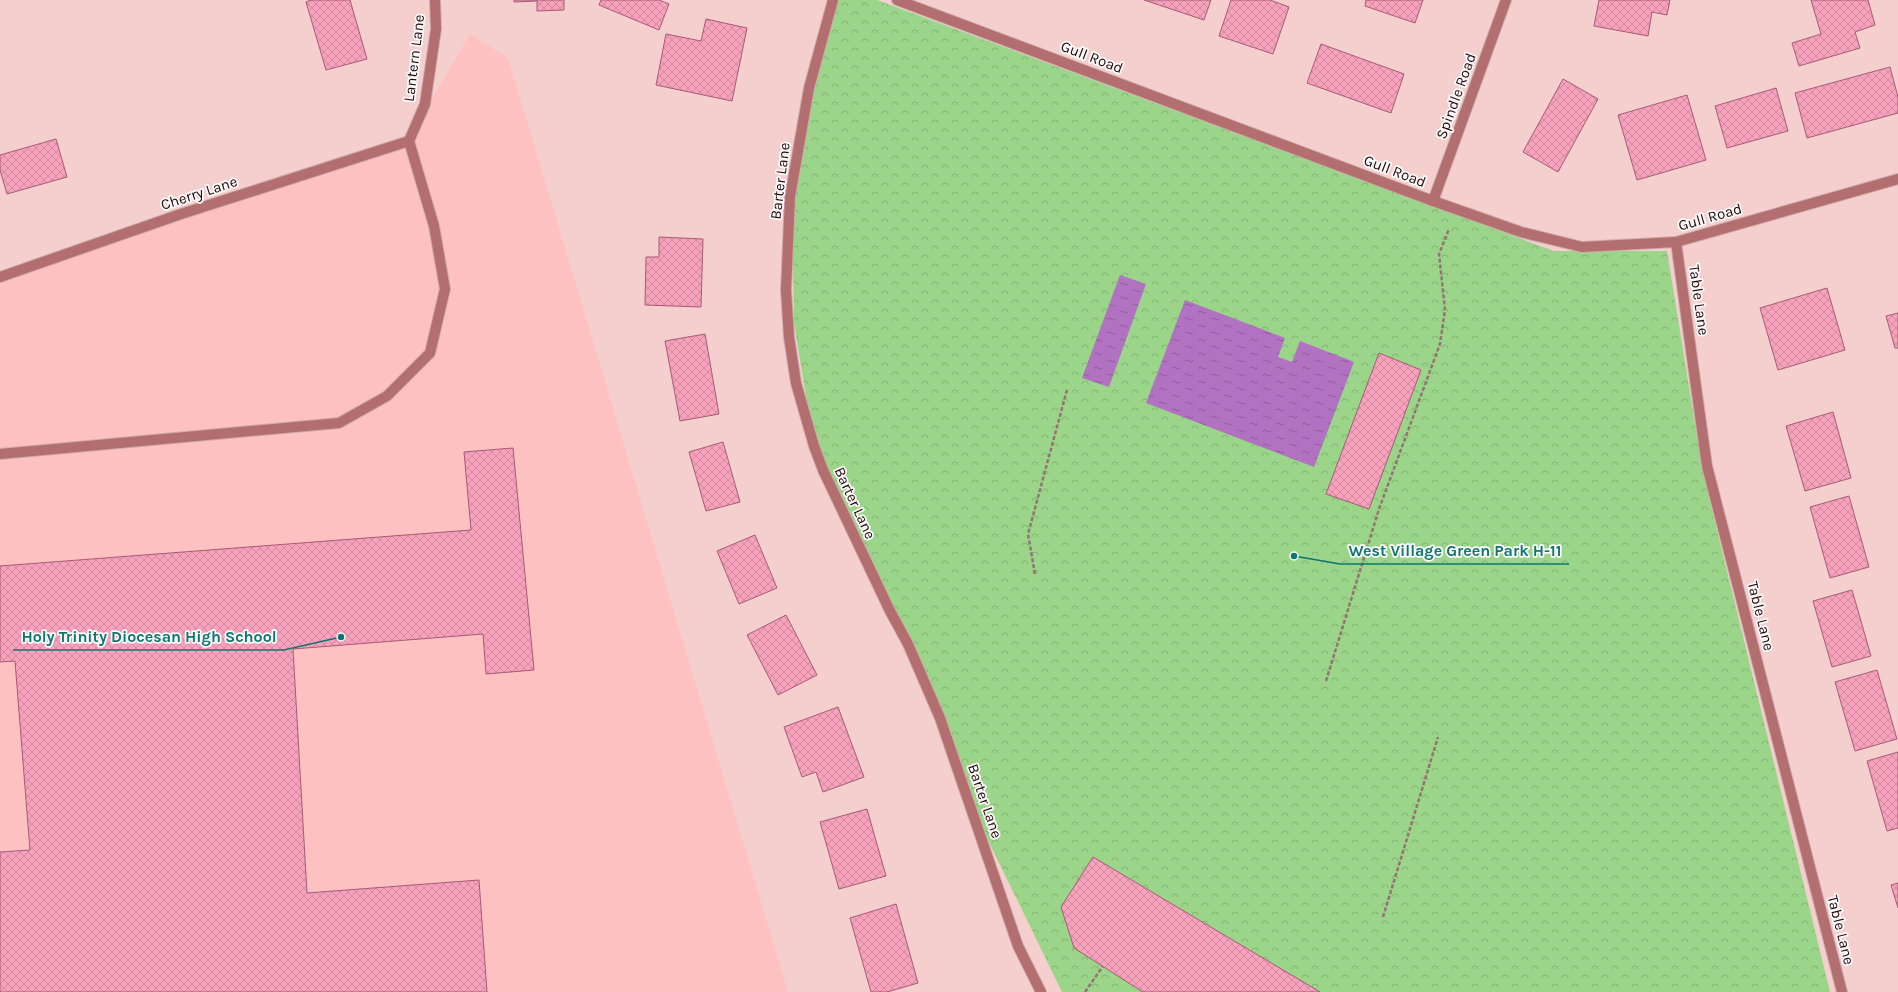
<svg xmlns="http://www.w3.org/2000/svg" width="1898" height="992" viewBox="0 0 1898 992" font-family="Karla,sans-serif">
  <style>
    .built { fill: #fdc1c1 }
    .forest { fill: url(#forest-crowns) }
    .water { fill: url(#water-ripples) }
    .building { fill: url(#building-cross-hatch); stroke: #a75a75 }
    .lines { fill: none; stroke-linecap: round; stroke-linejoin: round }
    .minor-casing { stroke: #cfabaa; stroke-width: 12 }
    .path { stroke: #947373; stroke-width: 2.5; stroke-dasharray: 4 2; stroke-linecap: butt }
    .minor { stroke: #b36e6f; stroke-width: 10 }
    .labels { text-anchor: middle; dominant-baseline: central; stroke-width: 3.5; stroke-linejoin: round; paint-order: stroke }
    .street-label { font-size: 15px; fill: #240608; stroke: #fafafa }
    .leader { fill: none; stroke: #0f766e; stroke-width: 1.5 }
    .callout-dot { fill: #0f766e; stroke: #fafafa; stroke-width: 1.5 }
    .callout-label { font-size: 16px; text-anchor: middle; font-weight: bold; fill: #0f766e; stroke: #fafafa; stroke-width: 3.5; stroke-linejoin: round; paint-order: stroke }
  </style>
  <defs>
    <pattern id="forest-crowns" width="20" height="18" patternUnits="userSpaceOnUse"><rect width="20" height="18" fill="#9ad589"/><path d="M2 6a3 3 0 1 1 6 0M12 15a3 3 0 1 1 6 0" fill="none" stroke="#85b575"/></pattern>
    <pattern id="water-ripples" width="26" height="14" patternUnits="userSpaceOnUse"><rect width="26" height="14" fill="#b172c2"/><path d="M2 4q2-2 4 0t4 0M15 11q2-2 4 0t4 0" fill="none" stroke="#905c9c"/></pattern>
    <pattern id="building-cross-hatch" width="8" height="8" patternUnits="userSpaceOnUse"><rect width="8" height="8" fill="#f6a2bd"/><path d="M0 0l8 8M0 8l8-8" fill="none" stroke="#d38aa1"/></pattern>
  </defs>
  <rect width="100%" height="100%" fill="#f4cfce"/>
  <path class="built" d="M470,34l38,24 280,934h-788v-709l409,-145z"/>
  <path class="forest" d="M835,0h42l677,251h113l36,222 127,519h-768l-96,-197 -26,-77 -126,-272 -20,-123 -2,-122 14,-99z"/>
  <g class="water">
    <path d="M1120,275l26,9 -37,103 -27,-9z"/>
    <path d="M1185,300l100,38 -7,19 14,5 8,-21 54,21 -40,105 -168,-64z"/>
  </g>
  <g class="building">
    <path d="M311,0h39l17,59 -41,11 -20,-68z"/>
    <path d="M514,0h50v10l-27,1v-10l-23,1z"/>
    <path d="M601,0h58l10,4 -10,26 -60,-25z"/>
    <path d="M1144,0h67l-7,20z"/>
    <path d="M1231,0h39l19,7 -16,47 -54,-18z"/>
    <path d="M1366,0h57l-8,23 -50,-17z"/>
    <path d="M1599,0h71l-3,15 -15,-3 -4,24 -54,-10z"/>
    <path d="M1811,0h57l7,25 -20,7 5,16 -61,18 -7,-23 29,-9z"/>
    <path d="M706,19l41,9 -15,73 -76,-16 10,-51 35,7z"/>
    <path d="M1321,44l83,30 -13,39 -84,-30z"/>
    <path d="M1890,67l8,30v16l-91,25 -12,-45z"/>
    <path d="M1563,79l35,20 -40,73 -35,-20z"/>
    <path d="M1776,88l12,43 -61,17 -12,-42z"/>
    <path d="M1687,95l19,65 -69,20 -19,-65z"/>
    <path d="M56,139l11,38 -60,17 -7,-24v-15z"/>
    <path d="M659,237l44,2 -2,68 -56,-2 1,-48h13z"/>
    <path d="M1827,288l18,62 -67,20 -18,-62z"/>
    <path d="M1898,313v35h-3l-9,-32z"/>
    <path d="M705,334l14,80 -39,7 -15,-80z"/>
    <path d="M1379,353l42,17 -52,139 -43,-15z"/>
    <path d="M1833,412l18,66 -46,13 -19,-65z"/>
    <path d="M723,442l17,60 -34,9 -17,-59z"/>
    <path d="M513,448l21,222 -48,4 -3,-40 -190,15 14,244 172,-13 8,112h-487v-140l30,-2 -15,-189 -15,1v-96l471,-36 -7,-78z"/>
    <path d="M1849,496l20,71 -39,11 -20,-71z"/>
    <path d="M755,535l22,53 -38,16 -22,-53z"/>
    <path d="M1852,590l19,66 -39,11 -19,-66z"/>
    <path d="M786,615l31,60 -39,20 -31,-60z"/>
    <path d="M1877,670l20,69 -42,12 -20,-69z"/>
    <path d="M838,707l26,70 -41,15 -7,-20 -14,5 -18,-50z"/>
    <path d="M1898,752v76l-11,3 -20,-70z"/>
    <path d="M867,809l19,67 -47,13 -19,-67z"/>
    <path d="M1093,857l227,135h-177l-69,-44 -13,-41z"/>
    <path d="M1898,883v25l-7,-23z"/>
    <path d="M896,904l22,79 -31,9h-16l-21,-74z"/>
  </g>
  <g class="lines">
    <g class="minor-casing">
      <g id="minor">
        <path d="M833,0l-24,88 -19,109 -4,93 3,47 7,46 18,63 9,24 67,141 18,33 32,74 78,228 23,46"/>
        <path d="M897,0l536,201 88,31 61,15 94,-5 222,-63"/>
        <path d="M409,141l16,-37 11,-75 -1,-29"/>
        <path d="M1433,201l73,-201"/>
        <path d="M1676,242l31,224 135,526"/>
        <path d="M0,277l181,-63 228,-73"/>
        <path d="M0,454l339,-31 48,-27 43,-43 15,-64 -11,-63 -25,-85"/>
      </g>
    </g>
    <g class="path">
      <path d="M1035,574l-7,-40 39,-144"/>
      <path d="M1326,681l53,-172 61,-165 5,-34 -6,-56 10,-25"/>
      <path d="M1383,917l55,-180"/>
      <path d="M1085,992l18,-26"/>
    </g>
    <use href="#minor" class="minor"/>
  </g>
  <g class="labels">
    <g class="street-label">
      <text transform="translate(1092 57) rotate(21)">Gull Road</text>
      <text transform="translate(414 58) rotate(-83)">Lantern Lane</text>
      <text transform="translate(1456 96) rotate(-70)">Spindle Road</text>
      <text transform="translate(1395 171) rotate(21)">Gull Road</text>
      <text transform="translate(780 181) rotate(-83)">Barter Lane</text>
      <text transform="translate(199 193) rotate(-18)">Cherry Lane</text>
      <text transform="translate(1710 217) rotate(-16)">Gull Road</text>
      <text transform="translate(1699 300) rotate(82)">Table Lane</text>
      <text transform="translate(855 503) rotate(65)">Barter Lane</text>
      <text transform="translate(1761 616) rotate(76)">Table Lane</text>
      <text transform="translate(985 801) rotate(71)">Barter Lane</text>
      <text transform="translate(1841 930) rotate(76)">Table Lane</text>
    </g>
  </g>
  <path class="leader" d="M1294 556L1340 564H1569M341 637L284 650H13"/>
  <g class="callout-dot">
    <circle cx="1294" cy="556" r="4"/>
    <circle cx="341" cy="637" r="4"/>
  </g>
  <g class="callout-label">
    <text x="1455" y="556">West Village Green Park H-11</text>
    <text x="149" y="642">Holy Trinity Diocesan High School</text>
  </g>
</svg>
